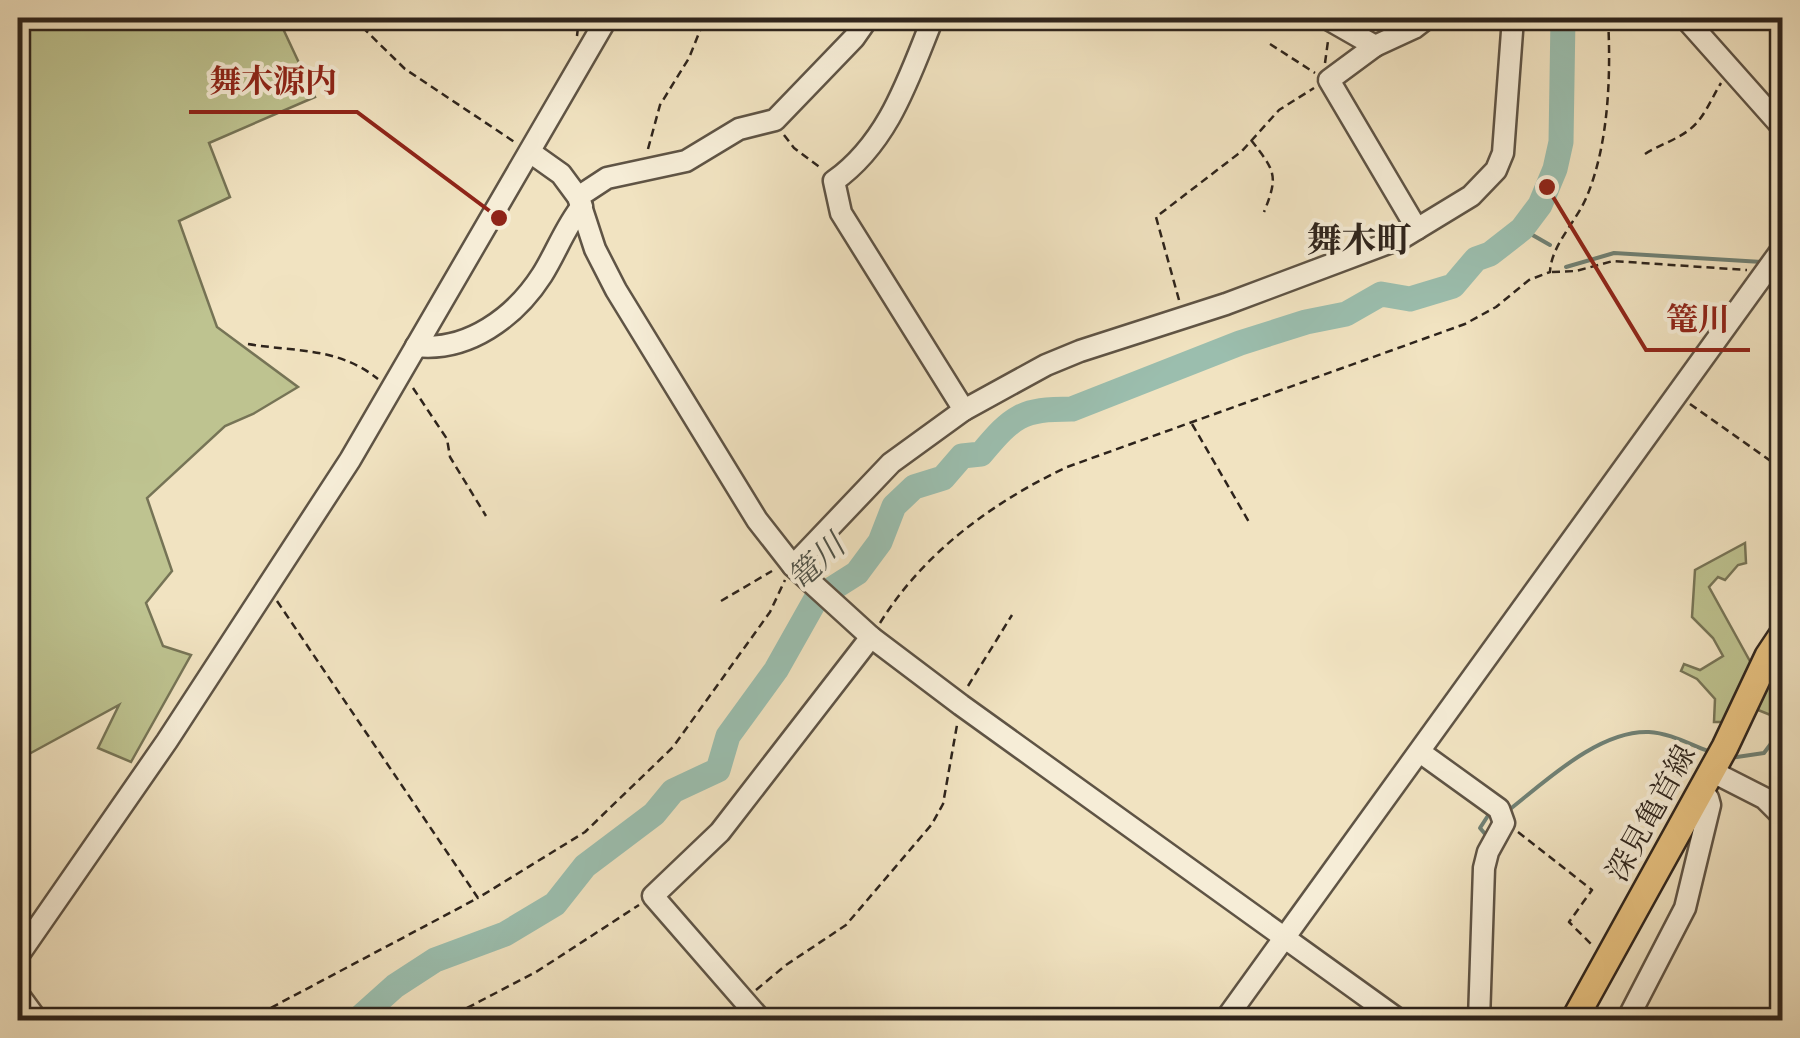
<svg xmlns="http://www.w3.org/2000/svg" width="1800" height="1038" viewBox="0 0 1800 1038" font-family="Alegreya,'Noto Serif JP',serif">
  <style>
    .green { fill: #bec390; stroke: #767456; stroke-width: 2.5 }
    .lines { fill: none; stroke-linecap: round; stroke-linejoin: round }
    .stream { stroke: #6f8074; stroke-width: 4 }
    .river { stroke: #9bbeae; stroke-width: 25 }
    .minor-casing { stroke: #5f5445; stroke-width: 25 }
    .major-casing { stroke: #2e241c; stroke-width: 30 }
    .path { stroke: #2e241c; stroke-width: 2.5; stroke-dasharray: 8 5; stroke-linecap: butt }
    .minor { stroke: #f6edd7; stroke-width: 20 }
    .major { stroke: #e8c280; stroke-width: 25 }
    .labels { text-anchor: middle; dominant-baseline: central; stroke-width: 8; stroke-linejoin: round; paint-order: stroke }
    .street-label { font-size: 30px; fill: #2e241c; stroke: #f6edd7 }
    .water-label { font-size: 32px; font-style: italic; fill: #4f5248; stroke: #f6edd7 }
    .quarter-label { font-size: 35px; font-weight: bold; fill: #2e241c; stroke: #f6edd7 }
    .leader { fill: none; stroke: #8f2418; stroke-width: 4 }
    .callout-dot { fill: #8f2418; stroke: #f6edd7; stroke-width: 4 }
    .callout-label { font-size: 32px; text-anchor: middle; font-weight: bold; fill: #8f2418; stroke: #f6edd7; stroke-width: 8; stroke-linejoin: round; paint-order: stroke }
  </style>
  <rect width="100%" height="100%" fill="#f1e3c1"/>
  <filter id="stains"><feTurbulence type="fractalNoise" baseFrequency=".002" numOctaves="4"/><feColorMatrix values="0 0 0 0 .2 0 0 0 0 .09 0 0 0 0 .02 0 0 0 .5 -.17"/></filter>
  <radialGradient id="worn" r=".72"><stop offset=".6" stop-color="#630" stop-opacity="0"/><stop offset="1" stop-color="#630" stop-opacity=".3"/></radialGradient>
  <g class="green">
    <path d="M18,18h260l37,79 -106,46 21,54 -51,24 38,106 81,60 -45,27 -28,12 -78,72 25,73 -26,32 17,43 28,9 -60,107 -33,-14 21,-43 -101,55z"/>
    <path d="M1745,543l1,20 -8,2 -13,15 -7,-3 -9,10 42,76 31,-20v72l-4,3 -20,-8 -4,-11 -30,23h-10l1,-23 -18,-20 -16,-8 3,-7 16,6 23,-14 -10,-18 -21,-21 3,-47z"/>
  </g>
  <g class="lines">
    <g class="stream">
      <path d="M1522,229l28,16"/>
      <path d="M1566,267l48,-14 148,9"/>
      <path d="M1730,758l34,-5 18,-24"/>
      <path d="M1509,810c37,-29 90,-80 140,-78 20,1 40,12 59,19"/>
      <path d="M1486,835l-6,-7 11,-17"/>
    </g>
    <path class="river" d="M357,1020l38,-34 40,-26 70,-26 50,-30 30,-38 69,-52 19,-23 45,-21 10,-34 48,-66 40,-71 41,-26 23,-31 14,-36 20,-19 29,-9 19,-22 19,-2c32,-38 40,-45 91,-45l168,-66 66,-21 40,-8 35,-20 29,5 43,-13 23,-27 14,-5 32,-25 18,-24 15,-36 6,-27 2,-124"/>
    <g class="minor-casing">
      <g id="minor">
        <path d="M933,18c-24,59 -44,124 -99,163l7,32 123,197"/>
        <path d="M1326,18l49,28"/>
        <path d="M1685,18l97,109"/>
        <path d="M530,152l31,22 17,23 17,52 21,41 141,230 36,46 78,71 90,68 438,315"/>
        <path d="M578,197l29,-19 79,-17 53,-32 36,-9 79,-82 14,-20"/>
        <path d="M1417,229l-88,-149 46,-34 39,-18 13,-10"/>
        <path d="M416,346c52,6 99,-29 126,-71 14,-22 23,-48 40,-69"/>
        <path d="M793,566l98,-103 73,-53 82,-45 34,-14 146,-47 176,-66 69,-42 25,-26 7,-17 10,-135"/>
        <path d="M1420,752l79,57 5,14 -16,29 -4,16 -5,152"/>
        <path d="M1711,771l53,27 18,18"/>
        <path d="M18,956l149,-215 183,-281 257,-442"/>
        <path d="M18,994l19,26"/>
        <path d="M761,1020l-108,-124 67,-64 151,-195"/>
        <path d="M1225,1020l557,-771"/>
        <path d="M1627,1020l58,-112 25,-103 -2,-7 -7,-7"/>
      </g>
    </g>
    <g class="major-casing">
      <path id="major" d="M1574,1020l151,-273 43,-91 14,-21"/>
    </g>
    <g class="path">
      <path d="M353,18l52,51 111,74"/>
      <path d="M1716,28l7,-10"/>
      <path d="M577,36l2,-18"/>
      <path d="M1270,44l45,29"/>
      <path d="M1325,63l3,-22"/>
      <path d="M784,135l10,13 28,21"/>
      <path d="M1251,140c24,31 28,35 13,72"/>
      <path d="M648,149l12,-44 29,-47 12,-30"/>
      <path d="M1645,154c14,-9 31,-14 44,-24 15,-11 22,-31 32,-47"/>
      <path d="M1552,272l24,-1 37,-10 134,9"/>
      <path d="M1179,300l-23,-83 86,-66 37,-41 35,-22"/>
      <path d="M248,344c48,8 90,3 130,35"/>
      <path d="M413,388l34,51 3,18 36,59"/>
      <path d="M1690,404l92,65"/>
      <path d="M1192,424l57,98"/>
      <path d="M277,601l201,297 107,-66 88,-85 97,-135 15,-32"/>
      <path d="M721,601l51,-30"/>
      <path d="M880,623c44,-71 113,-121 187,-156l398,-143 31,-17 33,-27 21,-8c1,-27 27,-51 37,-76 22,-53 24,-122 21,-178"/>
      <path d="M968,686l44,-71"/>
      <path d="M1518,832l74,58 -23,32 23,23"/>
      <path d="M756,990l30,-25 60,-40 86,-101 11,-20 14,-79"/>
      <path d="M248,1020l228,-121"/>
      <path d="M444,1020l92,-48 103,-67"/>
    </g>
    <use href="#minor" class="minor"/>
    <use href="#major" class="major"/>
  </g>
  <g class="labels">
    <g class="street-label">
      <text transform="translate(1651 813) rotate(-61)">深見亀首線</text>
    </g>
    <g class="water-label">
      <text transform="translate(816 562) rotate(-43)">篭川</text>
    </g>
    <g class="quarter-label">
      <text x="1359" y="240">舞木町</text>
    </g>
  </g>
  <path class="leader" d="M499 218L357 112H189M1547 187L1646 350H1750"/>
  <g class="callout-dot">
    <circle cx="499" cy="218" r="10"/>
    <circle cx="1547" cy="187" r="10"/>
  </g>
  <g class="callout-label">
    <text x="273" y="92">舞木源内</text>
    <text x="1698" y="330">篭川</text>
  </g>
  <rect width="1800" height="1038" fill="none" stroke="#f1e3c1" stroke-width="60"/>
  <rect x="20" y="20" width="1760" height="998" fill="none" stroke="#2e241c" stroke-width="5"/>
  <rect x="30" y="30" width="1740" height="978" fill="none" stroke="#2e241c" stroke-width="2.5"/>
  <rect width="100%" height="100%" filter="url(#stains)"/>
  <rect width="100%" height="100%" fill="url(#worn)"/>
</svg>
